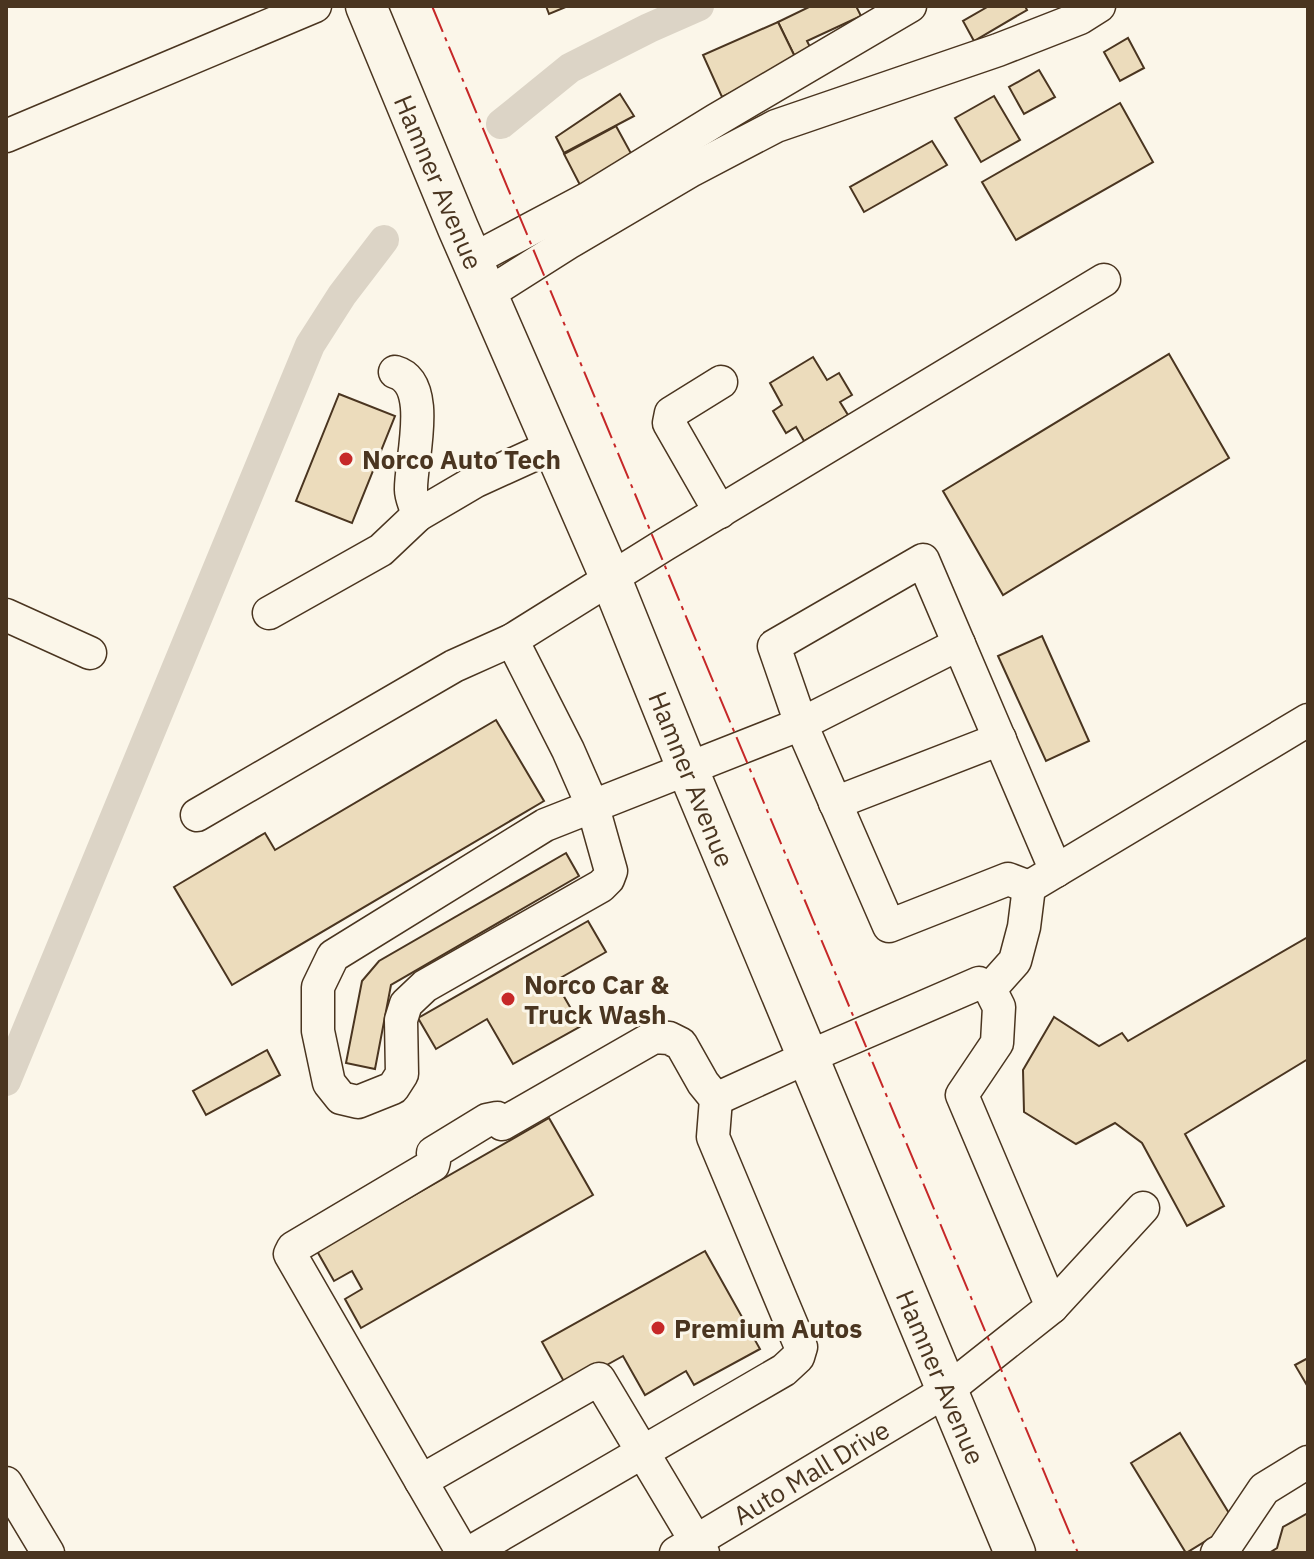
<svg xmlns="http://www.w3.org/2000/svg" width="1314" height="1559" viewBox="0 0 1314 1559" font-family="'IBM Plex Sans',sans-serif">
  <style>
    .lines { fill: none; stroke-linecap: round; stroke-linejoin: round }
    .canal { stroke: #dcd4c6; stroke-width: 30 }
    .building { fill: #ecdcbc; stroke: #4a3520; stroke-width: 2 }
    .minor-casing { stroke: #4a3520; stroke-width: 35 }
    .major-casing { stroke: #4a3520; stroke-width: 43 }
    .minor { stroke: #fbf6e9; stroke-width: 32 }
    .major { stroke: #fbf6e9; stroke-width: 40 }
    .power { stroke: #c62828; stroke-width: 2; stroke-dasharray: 28 6 4 6; stroke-linecap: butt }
    .poi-dot { fill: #c62828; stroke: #fbf6e9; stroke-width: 3 }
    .labels { text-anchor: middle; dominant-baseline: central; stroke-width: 6; stroke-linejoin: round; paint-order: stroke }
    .street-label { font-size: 26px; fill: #4a3520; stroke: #fbf6e9 }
    .poi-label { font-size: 26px; font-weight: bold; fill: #4a3520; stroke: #fbf6e9; text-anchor: start }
  </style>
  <rect width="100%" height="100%" fill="#fbf6e9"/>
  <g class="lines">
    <g class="canal">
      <path d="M501,124l69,-56 79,-40 50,-22"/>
      <path d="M6,1081l304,-736 32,-50 42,-55"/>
    </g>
  </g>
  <g class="building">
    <path d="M546,6h22l-19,8z"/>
    <path d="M811,6h45l5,10 -54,25 6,12 -16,8 -19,-39z"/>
    <path d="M989,6h36l2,4 -53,31 -11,-20z"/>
    <path d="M778,22l19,39 -75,36 -19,-42z"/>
    <path d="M1128,38l16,30 -24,13 -16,-29z"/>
    <path d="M1039,70l16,27 -31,17 -15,-27z"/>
    <path d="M620,94l14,22 -70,37 -8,-16z"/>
    <path d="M994,96l26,44 -39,22 -26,-44z"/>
    <path d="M1120,103l33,59 -137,78 -34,-58z"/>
    <path d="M616,126l17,31 -53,28 -16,-31z"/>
    <path d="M932,141l15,24 -83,47 -14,-25z"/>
    <path d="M1169,354l60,104 -226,137 -60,-104z"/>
    <path d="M813,357l14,23 12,-7 13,22 -12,7 8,13 -44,26 -8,-14 -10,6 -13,-22 9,-6 -12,-22z"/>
    <path d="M339,394l56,22 -43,107 -56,-22z"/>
    <path d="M1042,636l47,105 -43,20 -48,-105z"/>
    <path d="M496,720l48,81 -312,184 -58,-98 91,-54 10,17z"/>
    <path d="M566,853l13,23 -188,109 -16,84 -29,-6 16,-82 17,-20z"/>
    <path d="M588,921l18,31 -51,29 26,45 -68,38 -26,-45 -51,30 -18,-31z"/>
    <path d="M1308,937v122l-123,75 39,72 -37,20 -45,-83 -27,-20 -39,21 -52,-32 -1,-42 31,-53 45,29 23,-13 6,8z"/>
    <path d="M267,1050l13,25 -74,40 -13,-24z"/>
    <path d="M549,1118l44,77 -232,133 -16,-29 17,-10 -10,-18 -18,10 -17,-30z"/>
    <path d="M705,1251l55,98 -66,36 -8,-14 -41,24 -22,-39 -56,31 -25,-45z"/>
    <path d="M1308,1358v29l-13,-22z"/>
    <path d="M1180,1433l55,90 -49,30 -55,-90z"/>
    <path d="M1308,1513v40h-39l8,-5 6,-21z"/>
  </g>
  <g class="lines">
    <g class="minor-casing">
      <g id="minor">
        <path d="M6,136l309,-130"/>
        <path d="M472,260l117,-62 127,-78 194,-114"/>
        <path d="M486,295l82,-52 124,-73 84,-44 222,-76 82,-32 19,-12"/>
        <path d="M395,372c39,11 15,90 16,118 0,8 5,17 7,25"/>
        <path d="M720,512l-51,-89 2,-10 50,-31"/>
        <path d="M269,613l112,-63 37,-35 58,-34 77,-35"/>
        <path d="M6,615l84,38"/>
        <path d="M512,640l56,110 25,57 18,64 -3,8 -7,7 -176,100 -19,18 -5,16 1,54 -9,14 -35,14 -17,-4 -12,-15 -11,-52v-44l15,-31 212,-131 256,-101 -27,-78 149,-86 133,311"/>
        <path d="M959,644l-158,80 88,202 119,-47 21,8"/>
        <path d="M835,803l165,-64"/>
        <path d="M197,815l257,-149 58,-26 152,-95 440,-265"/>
        <path d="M990,989l25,-28 9,-34 5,-40 279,-167"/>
        <path d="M1052,1307l91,-99"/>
        <path d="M421,1481l42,72"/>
        <path d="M6,1483l42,70"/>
        <path d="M469,1553l315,-183 14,-13 3,-10 -88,-210 3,-38 -13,-16 -22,-39 -12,-6 -15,-1 -152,87 -5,-6 -10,2 -54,33 1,8 -1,4 -140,83 -3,6 131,227 178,-102 104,174"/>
        <path d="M676,1553l270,-162 106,-84 -90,-212 35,-52 2,-36 -9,-18 -11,-6 -171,74 -92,42"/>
        <path d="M1217,1553l6,-3 41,-61 44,-27"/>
      </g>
    </g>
    <g class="major-casing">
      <path id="major" d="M366,6l92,222 153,351 77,191 327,783"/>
    </g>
    <use href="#minor" class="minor"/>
    <use href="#major" class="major"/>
    <path class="power" d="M432,6l255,613 391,934"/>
  </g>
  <g class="poi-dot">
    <circle cx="346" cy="459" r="8"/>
    <circle cx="508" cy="999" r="8"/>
    <circle cx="658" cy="1328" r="8"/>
  </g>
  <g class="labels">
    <g class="street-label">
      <text transform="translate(439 182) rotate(67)">Hamner Avenue</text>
      <text transform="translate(692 779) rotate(68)">Hamner Avenue</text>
      <text transform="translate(941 1377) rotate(67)">Hamner Avenue</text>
      <text transform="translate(811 1472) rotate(-31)">Auto Mall Drive</text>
    </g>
    <g class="poi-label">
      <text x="362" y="459">Norco Auto Tech</text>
      <text x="524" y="984">Norco Car &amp;<tspan x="524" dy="30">Truck Wash</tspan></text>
      <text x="674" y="1328">Premium Autos</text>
    </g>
  </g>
  <rect width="1314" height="1559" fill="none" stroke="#4a3520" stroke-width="16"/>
</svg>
